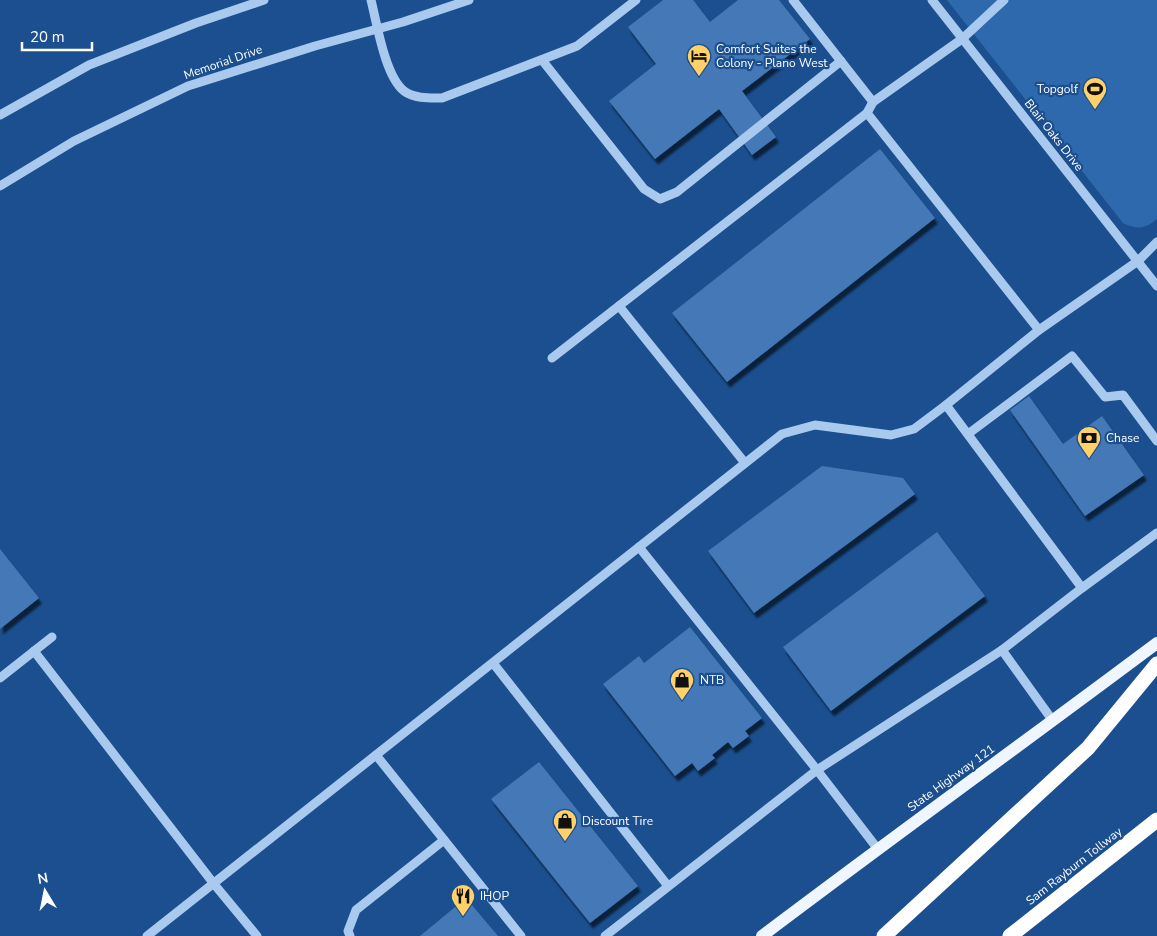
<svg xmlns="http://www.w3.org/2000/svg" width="1157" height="936" viewBox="0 0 1157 936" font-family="'Nunito Sans',sans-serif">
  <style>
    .green { fill: #2e69ad }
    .building { fill: #4478b7; filter: url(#shadow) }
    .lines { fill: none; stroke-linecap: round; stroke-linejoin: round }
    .minor { stroke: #a9c9ee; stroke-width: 9 }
    .major { stroke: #f0f6ff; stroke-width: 12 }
    .highway { stroke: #fff; stroke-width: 15 }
    .labels { text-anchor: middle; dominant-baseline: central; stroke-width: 4.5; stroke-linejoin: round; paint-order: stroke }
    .poi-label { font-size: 12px; fill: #fff; stroke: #1b4f8f; text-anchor: start }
    .street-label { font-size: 12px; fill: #fff; stroke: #1b4f8f }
  </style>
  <defs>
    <filter id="shadow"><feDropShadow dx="3" dy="5.5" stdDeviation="1" flood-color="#0009"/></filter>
  </defs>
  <rect width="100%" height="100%" fill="#1b4f8f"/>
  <path class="green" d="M947,0h210v219c-12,10 -20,11 -34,4z"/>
  <g class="building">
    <path d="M663,0h30l17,22 28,-22h41l31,39 -68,52 34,46 -24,18 -33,-46 -64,50 -46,-58 47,-37 -28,-37z"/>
    <path d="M880,149l55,69 -208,164 -55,-69z"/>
    <path d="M1029,396l34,48 39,-28 42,59 -59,41 -75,-106z"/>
    <path d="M822,466l81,12 12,16 -161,119 -46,-62z"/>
    <path d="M937,532l48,64 -154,115 -48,-64z"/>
    <path d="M0,549l39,49 -39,31z"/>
    <path d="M690,627l72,91 -17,13 4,5 -16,12 -5,-6 -16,13 3,3 -17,13 -6,-8 -17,13 -72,-92 36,-28 5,7z"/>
    <path d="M539,762l99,124 -48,37 -99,-124z"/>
    <path d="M466,898l32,38h-78z"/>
  </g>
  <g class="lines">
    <g class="minor">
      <path d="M371,0c6,24 14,76 33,91 11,8 26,7 38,7l135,-52 59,-46"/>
      <path d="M793,0l80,102 89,-63 42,-39"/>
      <path d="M932,0l225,286"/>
      <path d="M542,60l102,129 16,10 17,-7 164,-131"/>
      <path d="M873,102l-6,11 172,217"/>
      <path d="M0,115l89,-50 107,-42 68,-23"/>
      <path d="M0,186l74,-45 114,-55 127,-40 88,-24 66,-22"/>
      <path d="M619,306l126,157"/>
      <path d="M552,358l315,-245"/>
      <path d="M946,405l136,183"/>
      <path d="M968,434l104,-78 33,41 18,-2 34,46"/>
      <path d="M639,547l178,223 60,78"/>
      <path d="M1002,650l51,71"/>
      <path d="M34,651l180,233 43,52"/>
      <path d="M493,663l175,223"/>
      <path d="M0,678l52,-41"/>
      <path d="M376,755l145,181"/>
      <path d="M147,936l635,-502 33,-9 76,10 23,-6 32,-24 93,-75 99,-69 19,-19"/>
      <path d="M350,936l-2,-5 8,-21 88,-70"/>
      <path d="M605,936l212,-166 185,-120 80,-62 75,-55"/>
    </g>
    <path class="major" d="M762,936c131,-99 264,-195 395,-293"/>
    <g class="highway">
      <path d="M884,936l204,-188 69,-84"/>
      <path d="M1010,936l147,-116"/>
    </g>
  </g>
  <defs>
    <g id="hotel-pin" transform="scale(1.25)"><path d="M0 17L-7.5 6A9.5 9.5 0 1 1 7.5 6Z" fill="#ffd166" stroke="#1b4f8f"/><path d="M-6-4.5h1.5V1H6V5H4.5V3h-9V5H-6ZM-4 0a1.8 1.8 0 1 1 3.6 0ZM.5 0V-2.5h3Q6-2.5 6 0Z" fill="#111"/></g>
    <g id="stadium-pin" transform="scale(1.25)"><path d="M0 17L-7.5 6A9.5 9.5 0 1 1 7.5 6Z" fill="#ffd166" stroke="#1b4f8f"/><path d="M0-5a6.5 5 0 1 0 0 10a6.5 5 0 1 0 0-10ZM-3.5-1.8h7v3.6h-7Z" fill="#111"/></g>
    <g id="bank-pin" transform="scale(1.25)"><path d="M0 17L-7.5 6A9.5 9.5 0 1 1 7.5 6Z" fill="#ffd166" stroke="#1b4f8f"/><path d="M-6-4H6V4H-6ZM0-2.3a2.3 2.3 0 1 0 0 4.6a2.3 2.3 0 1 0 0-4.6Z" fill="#111"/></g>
    <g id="shop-pin" transform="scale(1.25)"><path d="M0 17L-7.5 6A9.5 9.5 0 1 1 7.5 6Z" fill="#ffd166" stroke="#1b4f8f"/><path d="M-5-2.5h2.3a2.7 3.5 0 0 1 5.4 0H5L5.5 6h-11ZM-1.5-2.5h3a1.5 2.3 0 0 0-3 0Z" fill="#111"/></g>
    <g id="restaurant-pin" transform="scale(1.25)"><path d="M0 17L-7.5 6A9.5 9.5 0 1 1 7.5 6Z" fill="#ffd166" stroke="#1b4f8f"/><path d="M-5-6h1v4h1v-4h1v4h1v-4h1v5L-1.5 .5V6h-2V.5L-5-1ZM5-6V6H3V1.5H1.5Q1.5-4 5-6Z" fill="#111"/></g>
  </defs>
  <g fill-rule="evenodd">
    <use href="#hotel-pin" x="699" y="56"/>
    <use href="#stadium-pin" x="1095" y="89"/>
    <use href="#bank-pin" x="1089" y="438"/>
    <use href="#shop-pin" x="682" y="680"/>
    <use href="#shop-pin" x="565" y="821"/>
    <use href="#restaurant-pin" x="463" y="896"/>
  </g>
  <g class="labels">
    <g class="poi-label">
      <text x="716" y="49">Comfort Suites the<tspan x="716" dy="14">Colony - Plano West</tspan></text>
      <text x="1078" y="89" text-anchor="end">Topgolf</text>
      <text x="1106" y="438">Chase</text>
      <text x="700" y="680">NTB</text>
      <text x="582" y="821">Discount Tire</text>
      <text x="480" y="896">IHOP</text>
    </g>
    <g class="street-label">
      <text transform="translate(223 62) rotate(-19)">Memorial Drive</text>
      <text transform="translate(1054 135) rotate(52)">Blair Oaks Drive</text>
      <text transform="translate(951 778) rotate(-36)">State Highway 121</text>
      <text transform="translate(1074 866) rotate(-38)">Sam Rayburn Tollway</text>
    </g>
  </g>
  <g transform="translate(45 891) rotate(350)" stroke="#1b4f8f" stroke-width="4" paint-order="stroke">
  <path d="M0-4L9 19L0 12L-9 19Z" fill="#ffffff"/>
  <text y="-8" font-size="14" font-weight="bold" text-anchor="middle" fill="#ffffff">N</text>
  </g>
  <path d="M22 42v8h70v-8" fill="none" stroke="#ffffff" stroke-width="2.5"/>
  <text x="30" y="42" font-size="15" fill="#ffffff" stroke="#1b4f8f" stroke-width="4" paint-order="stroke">20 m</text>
</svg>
